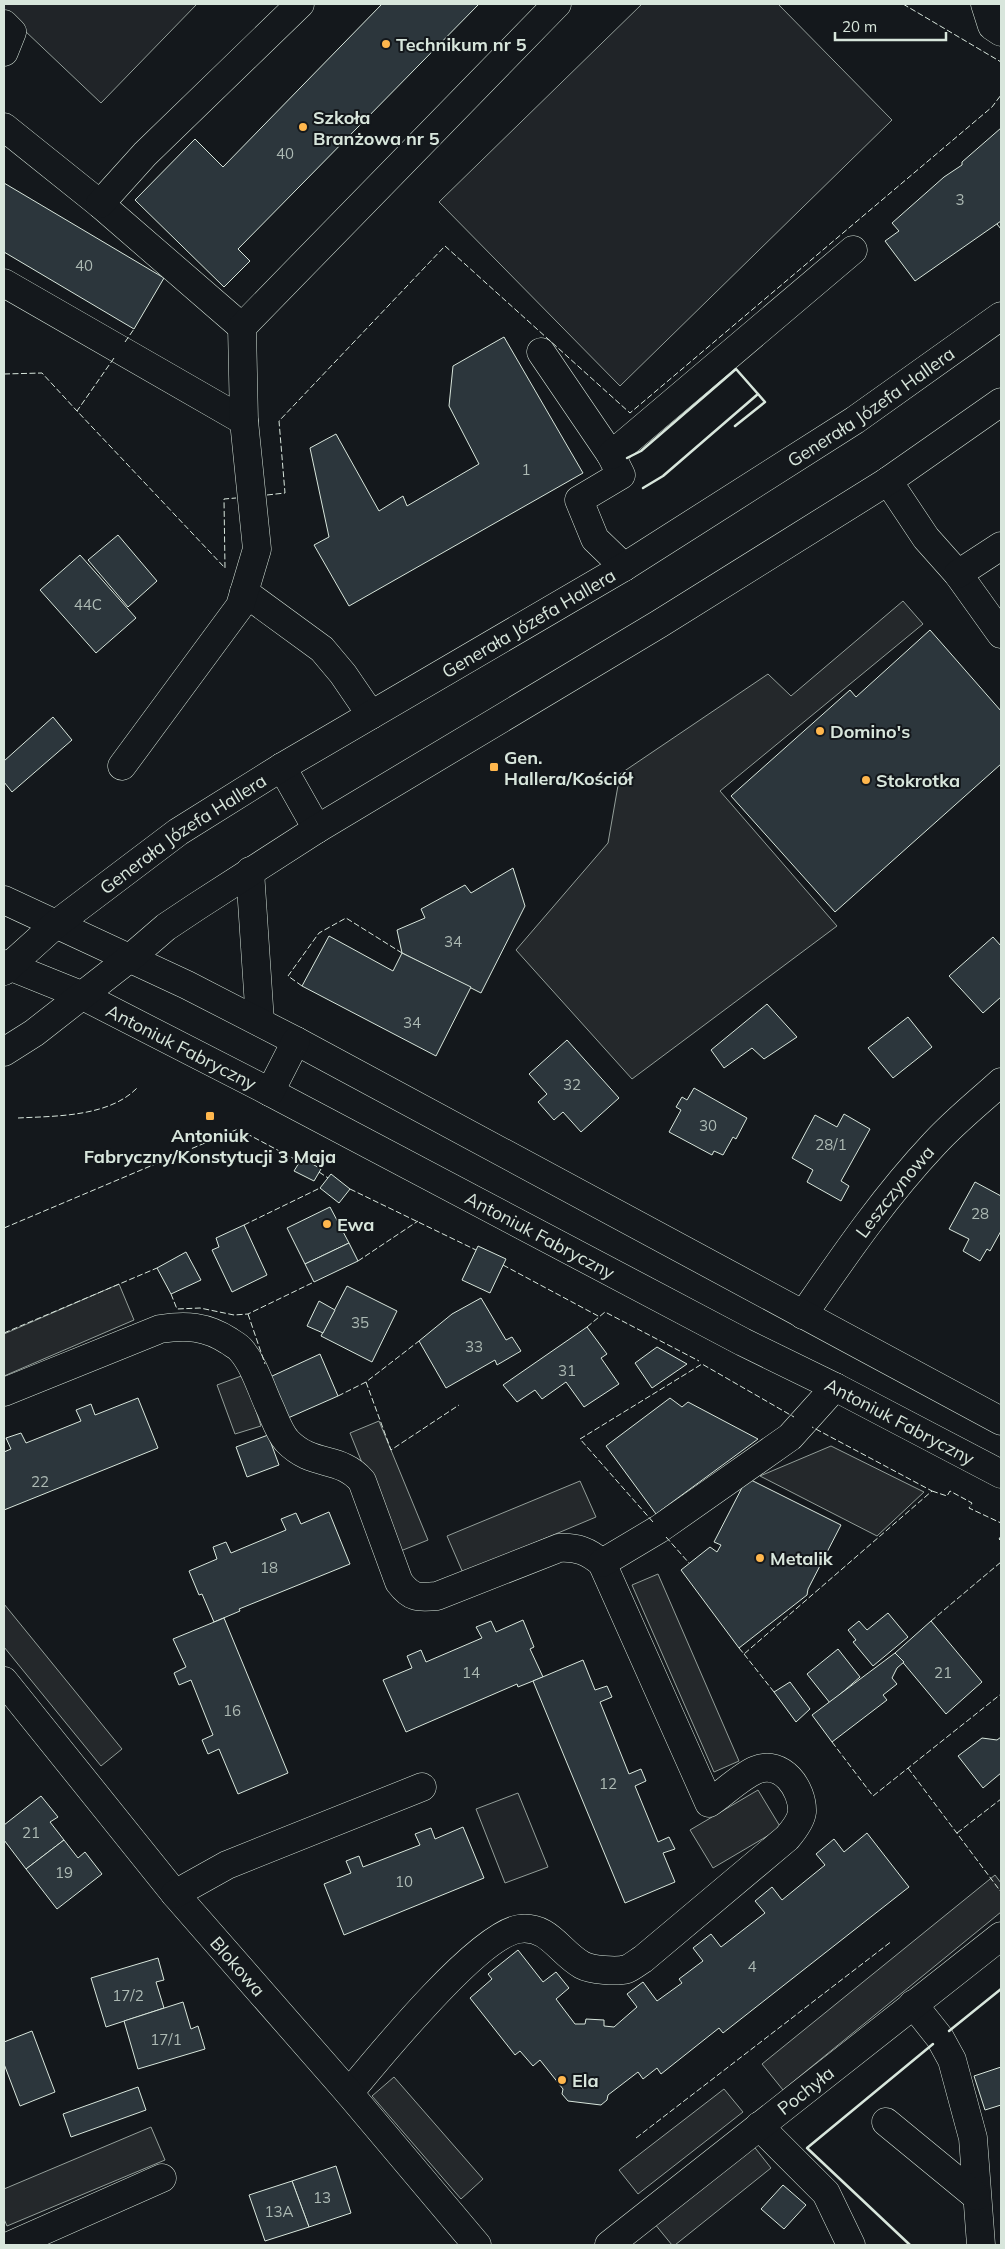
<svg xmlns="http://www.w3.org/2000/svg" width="1005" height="2249" viewBox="0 0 1005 2249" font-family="Mulish,sans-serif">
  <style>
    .green { fill: #202428; stroke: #939e99 }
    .parking { fill: #24282b; stroke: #939e99 }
    .building { fill: #2c363c; stroke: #d8e6dc }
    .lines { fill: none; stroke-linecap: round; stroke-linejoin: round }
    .minor-casing { stroke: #d8e6dc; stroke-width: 29 }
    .major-casing { stroke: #d8e6dc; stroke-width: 29 }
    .minor { stroke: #14181c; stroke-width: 28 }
    .major { stroke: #14181c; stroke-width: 28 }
    .fence { stroke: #d8e6dc; stroke-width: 1; stroke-dasharray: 6 2.5; stroke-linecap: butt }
    .wall { stroke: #d8e6dc; stroke-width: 2.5 }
    .poi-dot { fill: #ffb74d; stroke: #14181c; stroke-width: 2 }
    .labels { text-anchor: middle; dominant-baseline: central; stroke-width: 4; stroke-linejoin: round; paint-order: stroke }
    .number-label { font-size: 15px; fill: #adbab4 }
    .poi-label { font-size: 18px; font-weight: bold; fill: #d8e6dc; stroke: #14181c; text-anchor: start }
    .street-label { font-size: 18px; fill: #d8e6dc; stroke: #14181c }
  </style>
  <rect width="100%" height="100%" fill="#14181c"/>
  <g class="green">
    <path d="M4,4h193l-96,99 -97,-92z"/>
    <path d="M642,4h136l114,116 -272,266 -181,-184z"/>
    <path d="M518,1793l30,74 -43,16 -29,-74z"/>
  </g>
  <g class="parking">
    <path d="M903,601l20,23 -203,167 117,135 -205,153 -116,-129 92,-107 12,-69 148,-100 23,22z"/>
    <path d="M119,1284l15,36 -130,56v-42z"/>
    <path d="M244,1375l17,51 -26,8 -18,-49z"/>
    <path d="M379,1421l49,119 -30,12 -48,-119z"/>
    <path d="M831,1446l93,46 -47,44 -117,-60z"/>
    <path d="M580,1481l16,36 -133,56 -16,-37z"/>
    <path d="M658,1574l81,187 -25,11 -82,-187z"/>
    <path d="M4,1604l118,145 -21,17 -97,-119z"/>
    <path d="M758,1790l23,38 -68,40 -23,-38z"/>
    <path d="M995,1875l6,8v29l-218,178 -21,-26z"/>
    <path d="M394,2077l89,102 -22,20 -89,-103z"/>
    <path d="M724,2089l19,23 -105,82 -19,-24z"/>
    <path d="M151,2127l14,33 -158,66 -3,-7v-30z"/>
    <path d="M752,2144l19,24 -96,77h-3l-18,-22z"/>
  </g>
  <g class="building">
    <path d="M382,4h97l-241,245 12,12 -26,26 -89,-87 60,-61 28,28z"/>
    <path d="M1001,128v93l-86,60 -30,-40 14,-10 -7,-8 52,-46 18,-12v-3z"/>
    <path d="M4,183l160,95 -30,51 -130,-77z"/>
    <path d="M504,337l79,136 -234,133 -35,-61 15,-8 -19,-89 26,-14 43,77 24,-15 4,10 72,-42 -30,-58 4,-40z"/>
    <path d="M118,535l39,46 -29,26 -40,-47z"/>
    <path d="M80,555l56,63 -40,35 -56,-63z"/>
    <path d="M930,630l71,81v53l-166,148 -104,-116 119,-106 6,7z"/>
    <path d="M53,717l19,23 -60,52 -8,-10v-21z"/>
    <path d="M513,868l12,38 -44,87 -79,-40 -5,-23 28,-12 -4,-9 44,-24 6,8z"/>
    <path d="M329,936l64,35 9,-18 69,34 -35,69 -134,-70z"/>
    <path d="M993,937l8,9v51l-18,16 -34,-37z"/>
    <path d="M767,1004l30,33 -33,22 -12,-11 -28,20 -13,-18z"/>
    <path d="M908,1017l24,30 -39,31 -25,-30z"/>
    <path d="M567,1040l52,58 -38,34 -18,-20 -9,8 -16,-18 9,-8 -18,-20z"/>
    <path d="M694,1088l53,30 -11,21 -3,-2 -10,18 -9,-4 -2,4 -43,-23 12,-22 -5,-3 6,-10 5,3z"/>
    <path d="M844,1114l26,15 -29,52 8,5 -8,15 -34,-19 6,-12 -21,-12 23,-43 22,12z"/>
    <path d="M302,1158l19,11 -7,12 -20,-10z"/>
    <path d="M331,1174l19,15 -11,14 -19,-15z"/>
    <path d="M975,1182l26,14v35l-11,20 -3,-2 -7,12 -17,-10 6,-12 -20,-10z"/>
    <path d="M330,1207l19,36 -44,21 -18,-36z"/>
    <path d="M244,1225l23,50 -35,17 -20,-42 7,-3 -3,-9z"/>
    <path d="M349,1243l9,18 -44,21 -9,-18z"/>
    <path d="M478,1246l28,13 -16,34 -28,-13z"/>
    <path d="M186,1252l15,28 -30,14 -14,-26z"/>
    <path d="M347,1286l50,25 -25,51 -51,-26z"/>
    <path d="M481,1298l25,42 6,-3 9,14 -24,14 -2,-5 -49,28 -27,-47 33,-27z"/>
    <path d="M319,1301l16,9 -12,23 -16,-7z"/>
    <path d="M587,1327l20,27 -6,4 18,26 -35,23 -18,-25 -24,17 -7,-9 -18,12 -14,-17z"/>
    <path d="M657,1347l30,17 -35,24 -17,-25z"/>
    <path d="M320,1354l18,42 -50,22 -18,-41z"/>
    <path d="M138,1398l20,50 -154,62v-58l7,-3 -5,-11 15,-5 5,10 55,-22 -5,-11 15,-6 4,11z"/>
    <path d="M670,1398l12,9 6,-5 70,37 -102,75 -50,-68z"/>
    <path d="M268,1435l11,30 -32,12 -11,-30z"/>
    <path d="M747,1478l94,47 -33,64 -1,6 -68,53 -58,-78 29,-23 7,5 4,-7 -7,-3z"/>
    <path d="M329,1512l21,52 -111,45 1,2 -26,11 -12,-28 -3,1 -10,-24 28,-12 -4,-12 13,-5 5,11 55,-23 -5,-11 15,-6 5,11z"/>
    <path d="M888,1613l20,24 -35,29 -20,-24 3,-2 -8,-10 11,-9 8,9z"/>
    <path d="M224,1618l64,155 -50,21 -19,-45 -11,5 -6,-14 11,-5 -22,-55 -12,5 -5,-12 12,-6 -13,-28z"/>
    <path d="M523,1620l11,27 -4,2 13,28 -25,10 -1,-3 -111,48 -23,-52 29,-12 -5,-12 14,-6 5,12 56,-24 -6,-11 15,-6 5,11z"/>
    <path d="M931,1621l51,61 -36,32 -51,-61z"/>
    <path d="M838,1649l22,28 -30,26 -23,-29z"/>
    <path d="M895,1653l9,9 -7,6 -5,10 5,6 -14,11 4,5 -55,42 -20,-27z"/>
    <path d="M583,1660l12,30 12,-4 5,11 -12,5 29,72 12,-5 5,12 -11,5 23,56 11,-5 6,12 -12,4 12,29 -50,21 -92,-222z"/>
    <path d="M790,1682l20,27 -14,13 -22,-30z"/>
    <path d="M1001,1737v36l-18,15 -25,-32 24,-18 15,2z"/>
    <path d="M41,1796l17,21 -8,5 14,18 -38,29 -22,-29v-15z"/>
    <path d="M463,1827l21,51 -140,57 -20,-51 27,-11 -5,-12 13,-5 4,11 57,-22 -5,-11 16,-6 4,11z"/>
    <path d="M867,1833l42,54 -186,146 -4,-5 -58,46 -4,-6 -14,11 -5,-7 -30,23 -1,5 -6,5 -33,-4 -6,-7 1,-5 -23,-29 -7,6 -13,-15 -5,4 -45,-57 22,-19 -4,-5 30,-24 25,32 13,-10 13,16 -13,11 19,25h10l1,-5 18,1v6l10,1 23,-20 -10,-13 16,-12 14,19 25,-18 -3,-4 24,-18 -10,-13 18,-14 10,13 44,-34 -10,-12 17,-14 10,13 43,-35 -9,-11 18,-15 10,13z"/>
    <path d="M64,1840l14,18 7,-6 17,22 -45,35 -31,-40z"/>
    <path d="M158,1958l6,22 -8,2 8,26 -58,19 -15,-49z"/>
    <path d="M183,2002l8,27 7,-3 7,23 -67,20 -14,-48z"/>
    <path d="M32,2031l23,61 -35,14 -16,-42v-22z"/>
    <path d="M1001,2067v38l-16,5 -11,-34z"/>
    <path d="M138,2087l8,23 -75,27 -8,-23z"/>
    <path d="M336,2166l15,47 -42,14 -17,-46z"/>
    <path d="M292,2181l17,46 -44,14 -16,-46z"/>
    <path d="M783,2185l23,20 -22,24 -23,-20z"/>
  </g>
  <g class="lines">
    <g class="minor-casing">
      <g id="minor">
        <path d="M985,4l7,22 9,6"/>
        <path d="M4,24l8,8 -8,20"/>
        <path d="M4,127l96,77 142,123"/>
        <path d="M100,204l45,-50 155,-150"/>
        <path d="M4,283l240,138"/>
        <path d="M541,352l70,103 10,20 -42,25 16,39 29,28"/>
        <path d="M611,455l242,-205"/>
        <path d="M888,481l38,57 32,36 43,60"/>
        <path d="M958,574l43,-28"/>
        <path d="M244,592l78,57 21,25 28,41"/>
        <path d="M122,766l118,-160 17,-57 -13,-128 -2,-94 315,-323"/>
        <path id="s1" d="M803,1315c41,-59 82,-119 131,-171 21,-23 45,-42 67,-62"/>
        <path d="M4,1392l156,-63c26,-4 46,-3 69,12 4,3 9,5 12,9 14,16 20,39 29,58 5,11 9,24 17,33 26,27 53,14 75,40l37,101c12,16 19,16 38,14l122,-48c18,-1 29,3 43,15l107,240c14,-9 32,-27 47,-33 26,-11 47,19 46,42 -1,9 -9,19 -15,26l-144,121c-5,3 -11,8 -16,10 -10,3 -36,1 -45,-4 -23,-13 -33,-40 -63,-36 -41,6 -141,129 -170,164"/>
        <path d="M602,1563l57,-34 131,-92 45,-50"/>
        <path id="s2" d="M4,1681l171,213 174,199 128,152"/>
        <path d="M175,1894l52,-29 195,-78"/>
        <path d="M913,2004l27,34 12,22 21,78 8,107"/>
        <path d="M886,2122l90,74"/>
        <path d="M759,2126l67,67 25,52"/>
        <path d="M11,2245l151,-67"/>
        <path id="s3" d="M609,2245l392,-309"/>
      </g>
    </g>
    <g class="major-casing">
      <g id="major">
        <path d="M282,767l35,62"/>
        <path d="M250,871l10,151"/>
        <path d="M4,900l183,85 109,56 705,380"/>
        <path id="s4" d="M4,964l77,31 189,97 473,250 92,45 166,87"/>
        <path id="s5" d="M4,971l51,-46 123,-93 104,-65 342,-200 231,-147 146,-104"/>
        <path d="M4,1052l30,-19 96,-75 36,-31 30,-20 121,-78 342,-205 229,-143 113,-79"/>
        <path d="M270,1092l26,-51"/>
      </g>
    </g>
    <use href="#minor" class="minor"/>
    <use href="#major" class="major"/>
    <g class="fence">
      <path d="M903,4l98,58"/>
      <path d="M997,224l4,5"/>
      <path d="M125,342l9,-13"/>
      <path d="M114,358l-37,53 148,157 -1,-69 12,-1"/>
      <path d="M4,374l38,-1 35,38"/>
      <path d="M267,495l18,-2 -6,-72 166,-175 185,167 362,-306 9,-12"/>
      <path d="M302,986l-14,-10 31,-43 27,-15 56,35"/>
      <path d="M18,1118c38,-2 92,-1 120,-31"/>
      <path d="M319,1172l9,6"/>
      <path d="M350,1189l126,61"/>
      <path d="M244,1225l76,-37"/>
      <path d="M4,1228l234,-99 62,33"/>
      <path d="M358,1261l60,-40"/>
      <path d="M503,1265l97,52"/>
      <path d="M171,1294l6,15 23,-1 34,7 14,-1 66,-32"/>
      <path d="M248,1314l17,50"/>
      <path d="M587,1327l18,-15 94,49"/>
      <path d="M4,1333l153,-65"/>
      <path d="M366,1382l25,68 68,-45"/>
      <path d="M338,1396l28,-14 53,-41"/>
      <path d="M932,1491l15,5 3,-5 22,12 -3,5 32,15"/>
      <path d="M653,1522l-73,-83 122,-75 92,53"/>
      <path d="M1001,1536l-2,3 2,2"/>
      <path d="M666,1537l23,26"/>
      <path d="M931,1621l70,-59"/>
      <path d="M739,1648l5,6 188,-163 -120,-64"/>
      <path d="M744,1654l30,38"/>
      <path d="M832,1742l41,54 128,-102"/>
      <path d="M908,1768l93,124"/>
      <path d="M957,1833l44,-34"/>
      <path d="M636,2138l256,-197"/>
    </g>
    <g class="wall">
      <path d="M735,426l30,-24 -7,-8"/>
      <path d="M627,458l14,-7 95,-82 22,25 -95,82 -20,12"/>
      <path d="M949,2031l52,-42"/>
      <path d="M910,2245l-103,-97 126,-104"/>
    </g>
  </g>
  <g class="poi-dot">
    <circle cx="386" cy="44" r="5"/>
    <circle cx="303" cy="127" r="5"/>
    <circle cx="820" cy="731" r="5"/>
    <rect x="489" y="762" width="10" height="10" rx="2.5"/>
    <circle cx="866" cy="780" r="5"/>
    <rect x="205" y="1111" width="10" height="10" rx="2.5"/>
    <circle cx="327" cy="1224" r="5"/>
    <circle cx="760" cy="1558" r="5"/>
    <circle cx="562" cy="2080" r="5"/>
  </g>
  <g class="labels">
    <g class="number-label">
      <text x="285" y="153">40</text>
      <text x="960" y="199">3</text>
      <text x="84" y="265">40</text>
      <text x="526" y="469">1</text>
      <text x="88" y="604">44C</text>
      <text x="453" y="941">34</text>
      <text x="412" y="1022">34</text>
      <text x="572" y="1084">32</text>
      <text x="708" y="1125">30</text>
      <text x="831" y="1144">28/1</text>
      <text x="980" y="1213">28</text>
      <text x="360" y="1322">35</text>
      <text x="474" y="1346">33</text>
      <text x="567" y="1370">31</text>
      <text x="40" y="1481">22</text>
      <text x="269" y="1567">18</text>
      <text x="471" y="1672">14</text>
      <text x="943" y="1672">21</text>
      <text x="232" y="1710">16</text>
      <text x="608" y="1783">12</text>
      <text x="31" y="1832">21</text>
      <text x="64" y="1872">19</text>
      <text x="404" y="1881">10</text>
      <text x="752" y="1966">4</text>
      <text x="128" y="1995">17/2</text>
      <text x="166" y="2039">17/1</text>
      <text x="322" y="2197">13</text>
      <text x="279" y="2211">13A</text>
    </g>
    <g class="poi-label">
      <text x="396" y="44">Technikum nr 5</text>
      <text x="313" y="117">Szkoła<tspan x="313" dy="21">Branżowa nr 5</tspan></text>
      <text x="830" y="731">Domino's</text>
      <text x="504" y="757">Gen.<tspan x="504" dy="21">Hallera/Kościół</tspan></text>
      <text x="876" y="780">Stokrotka</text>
      <text x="210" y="1135" text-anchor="middle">Antoniuk<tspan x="210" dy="21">Fabryczny/Konstytucji 3 Maja</tspan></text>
      <text x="337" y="1224">Ewa</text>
      <text x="770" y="1558">Metalik</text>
      <text x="572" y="2080">Ela</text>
    </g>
    <g class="street-label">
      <text stroke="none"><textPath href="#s5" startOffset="1036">Generała Józefa Hallera</textPath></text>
      <text stroke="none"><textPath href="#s5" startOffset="631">Generała Józefa Hallera</textPath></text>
      <text stroke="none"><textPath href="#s5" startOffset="226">Generała Józefa Hallera</textPath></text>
      <text stroke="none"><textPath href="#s4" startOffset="196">Antoniuk Fabryczny</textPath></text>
      <text stroke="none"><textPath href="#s1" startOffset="154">Leszczynowa</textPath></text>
      <text stroke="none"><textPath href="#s4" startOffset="601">Antoniuk Fabryczny</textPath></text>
      <text stroke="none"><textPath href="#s4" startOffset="1006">Antoniuk Fabryczny</textPath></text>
      <text stroke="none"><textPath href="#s2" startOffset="369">Blokowa</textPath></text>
      <text stroke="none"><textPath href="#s3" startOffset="250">Pochyła</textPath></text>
    </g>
  </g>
  <rect width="1005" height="2249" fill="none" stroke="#d8e6dc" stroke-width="10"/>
  <path d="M835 32v8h111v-8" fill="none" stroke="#d8e6dc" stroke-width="2.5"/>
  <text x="842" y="32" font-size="15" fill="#d8e6dc" stroke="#14181c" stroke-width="4" paint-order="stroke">20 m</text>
</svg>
